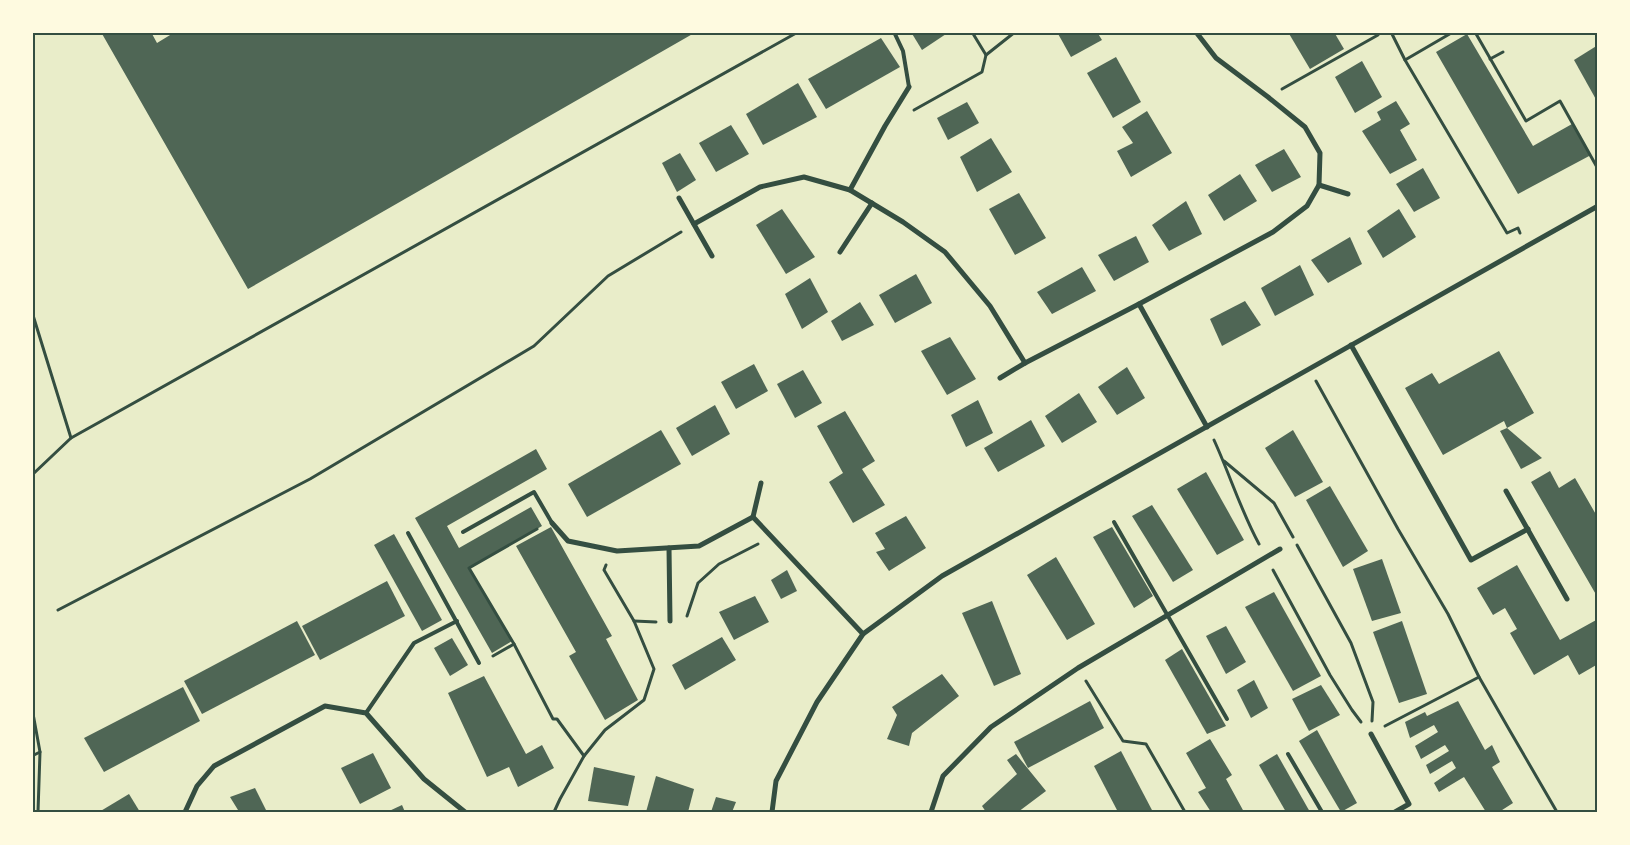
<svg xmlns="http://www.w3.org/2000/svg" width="1630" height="845" viewBox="0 0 1630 845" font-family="'Public Sans',sans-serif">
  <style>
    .building { fill: #4f6655 }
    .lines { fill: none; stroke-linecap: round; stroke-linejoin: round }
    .path { stroke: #344e41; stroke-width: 3 }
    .service { stroke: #344e41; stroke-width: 4 }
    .minor { stroke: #344e41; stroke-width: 5 }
    .neatline { fill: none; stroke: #344e41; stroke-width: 2 }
  </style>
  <rect width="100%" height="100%" fill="#e9edc9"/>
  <g class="building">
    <path d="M101,32h50l6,11 18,-11h521l-448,257z"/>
    <path d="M911,32h38l-27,18z"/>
    <path d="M1057,32h40l5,8 -31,17z"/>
    <path d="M1288,32h46l10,17 -34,20z"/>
    <path d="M1467,34l66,112 39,-22 19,31 -73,39 -82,-142z"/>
    <path d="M881,38l19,29 -74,42 -18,-30z"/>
    <path d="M1598,45v58l-24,-43z"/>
    <path d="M1116,57l25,45 -28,16 -26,-45z"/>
    <path d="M1362,61l20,36 -27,16 -20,-36z"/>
    <path d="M798,83l19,34 -54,28 -17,-31z"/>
    <path d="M1396,101l14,23 -10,6 17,30 -27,14 -28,-43 19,-11 -4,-8z"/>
    <path d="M967,102l12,21 -31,17 -11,-22z"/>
    <path d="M1147,111l25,42 -41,24 -14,-26 16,-8 -11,-16z"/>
    <path d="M731,125l18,29 -33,18 -17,-29z"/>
    <path d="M991,138l21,34 -35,20 -17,-35z"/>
    <path d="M1284,149l17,28 -29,15 -17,-27z"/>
    <path d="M680,153l16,27 -19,12 -15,-29z"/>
    <path d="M1423,168l17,30 -26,14 -18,-28z"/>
    <path d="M1240,174l17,27 -33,20 -16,-26z"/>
    <path d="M1019,193l27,45 -31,17 -26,-46z"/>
    <path d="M1186,201l16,33 -33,17 -17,-26z"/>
    <path d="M782,209l33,48 -29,17 -30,-49z"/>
    <path d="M1399,209l17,28 -33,21 -16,-27z"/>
    <path d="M1136,236l13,26 -35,19 -16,-26z"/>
    <path d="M1350,237l12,27 -34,19 -17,-23z"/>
    <path d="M1300,265l14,30 -39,21 -14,-28z"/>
    <path d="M1082,267l14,24 -44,23 -15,-22z"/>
    <path d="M916,274l16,29 -37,20 -16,-28z"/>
    <path d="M810,278l18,34 -26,17 -17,-35z"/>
    <path d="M1245,301l16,24 -39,21 -12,-27z"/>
    <path d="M860,302l14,23 -32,16 -11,-20z"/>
    <path d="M950,337l26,42 -29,16 -26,-44z"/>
    <path d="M1499,351l35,62 -27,15 -3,-7 -61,34 -38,-67 27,-15 7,11z"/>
    <path d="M754,364l14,27 -32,18 -15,-27z"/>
    <path d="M1127,367l18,31 -28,17 -19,-28z"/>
    <path d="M803,370l19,33 -27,15 -18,-34z"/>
    <path d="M1079,393l18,29 -35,21 -17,-27z"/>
    <path d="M978,400l15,33 -27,14 -15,-32z"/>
    <path d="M715,405l15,29 -38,22 -16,-28z"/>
    <path d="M845,411l30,50 -13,8 23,36 -32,18 -24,-41 14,-9 -26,-47z"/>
    <path d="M1031,420l14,26 -47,26 -14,-24z"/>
    <path d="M1507,428l35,30 -21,11 -21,-38z"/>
    <path d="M661,430l20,34 -94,53 -19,-33z"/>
    <path d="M1293,430l30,52 -28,15 -30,-49z"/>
    <path d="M536,449l11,20 -100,57 12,22 72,-41 11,19 -73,42 43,73 -20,12 -77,-135z"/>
    <path d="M1550,471l9,17 16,-10 23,40v80l-67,-116z"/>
    <path d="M1206,472l38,68 -27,15 -40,-66z"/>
    <path d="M1330,486l38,65 -25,16 -37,-67z"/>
    <path d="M1152,505l41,65 -20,12 -41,-66z"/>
    <path d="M906,516l20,32 -37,23 -13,-19 9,-3 -10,-16z"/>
    <path d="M551,527l61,109 -6,3 32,61 -33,20 -36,-64 7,-4 -60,-106z"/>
    <path d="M1112,527l41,69 -19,12 -41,-71z"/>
    <path d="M394,534l48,86 -20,11 -48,-86z"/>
    <path d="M1056,557l39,67 -28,16 -40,-65z"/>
    <path d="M1382,559l19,54 -29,8 -19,-52z"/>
    <path d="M1517,565l43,75 38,-21v45l-19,11 -11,-20 -34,20 -24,-42 7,-4 -12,-21 -12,7 -16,-27z"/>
    <path d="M787,570l10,21 -16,8 -10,-19z"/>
    <path d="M387,581l18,35 -85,44 -18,-34z"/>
    <path d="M1274,592l47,84 -28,15 -48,-84z"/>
    <path d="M755,596l14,26 -35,18 -15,-28z"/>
    <path d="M992,601l29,73 -27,12 -32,-73z"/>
    <path d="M297,621l18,34 -113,59 -18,-33z"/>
    <path d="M1402,621l25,73 -28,9 -26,-71z"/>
    <path d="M1226,626l20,36 -20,12 -20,-38z"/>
    <path d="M722,637l14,23 -51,30 -13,-25z"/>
    <path d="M452,638l16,27 -18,11 -16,-28z"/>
    <path d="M1182,649l44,77 -19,8 -42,-74z"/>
    <path d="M942,674l17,22 -47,37 -3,13 -22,-7 10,-24 -5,-8z"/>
    <path d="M484,676l42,78 16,-9 12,23 -36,19 -9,-20 -22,10 -39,-84z"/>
    <path d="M1254,680l14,28 -17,10 -14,-28z"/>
    <path d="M1321,685l19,30 -31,16 -17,-32z"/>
    <path d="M183,687l17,34 -96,51 -20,-34z"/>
    <path d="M1090,701l14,27 -76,40 -14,-26z"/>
    <path d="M1458,701l27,49 7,-5 8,17 -8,5 21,36 -14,9h-13l-22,-35 -25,15 -5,-9 22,-15 -4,-7 -22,13 -4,-9 23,-14 -4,-6 -24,14 -6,-13 23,-14 -4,-7 -24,13 -5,-16 20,-10 2,4z"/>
    <path d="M1317,730l40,73 -16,9 -42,-71z"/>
    <path d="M1210,739l22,36 -6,4 18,33h-33l-13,-20 8,-4 -20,-35z"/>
    <path d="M1121,751l32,61h-35l-24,-46z"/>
    <path d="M373,753l18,35 -31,16 -19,-36z"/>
    <path d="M1016,754l30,37 -28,21h-32l-4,-6 35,-32 -10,-14z"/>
    <path d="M1277,754l33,58h-24l-27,-47z"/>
    <path d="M594,767l41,9 -7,30 -40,-5z"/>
    <path d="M656,776l38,13 -6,23h-42z"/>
    <path d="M255,788l12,24h-32l3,-2 -8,-13z"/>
    <path d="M129,794l11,18h-41z"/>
    <path d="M716,797l20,5 -4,10h-21z"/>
    <path d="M402,805l3,7h-18z"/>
  </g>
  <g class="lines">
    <g class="path">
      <path d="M972,32l14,23"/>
      <path d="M1391,32l14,28 102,173 11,-5 2,5"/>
      <path d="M1475,32l51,89 34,-20 38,68"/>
      <path d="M1490,59l13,-7"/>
      <path d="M1405,60l48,-28"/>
      <path d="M1282,89l96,-54"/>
      <path d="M914,110l68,-38 4,-17 29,-23"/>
      <path d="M32,312l39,126 -39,37"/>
      <path d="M1316,381l82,148 50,85 31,63 31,54 47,81"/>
      <path d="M71,438l727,-406"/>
      <path d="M1214,440c16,35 27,71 45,104"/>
      <path d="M1224,461l50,42 19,34"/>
      <path d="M537,529l-68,39 45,76 39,75h4l27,37"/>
      <path d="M1297,545l54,98 22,59 -1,19"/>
      <path d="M1273,570l57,105 22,35 9,12"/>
      <path d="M58,610l252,-131 224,-133 74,-70 73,-44"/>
      <path d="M687,616l11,-33 21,-19 39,-20"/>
      <path d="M634,621l22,1"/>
      <path d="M493,656l21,-12"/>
      <path d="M1086,681l37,60 23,3 39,68"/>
      <path d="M32,708l8,44 -2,60"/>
      <path d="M1385,726l94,-49"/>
      <path d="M32,756l8,-4"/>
      <path d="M554,812l6,-13 24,-43 21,-26 39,-30 10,-31 -20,-48 -30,-51 2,-5"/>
    </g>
    <g class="service">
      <path d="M894,32l9,19 6,36"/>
      <path d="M1114,522l113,197"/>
      <path d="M463,532l71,-40 18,31"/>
      <path d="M408,533l71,130"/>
      <path d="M366,713l48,-70 43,-22"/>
      <path d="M1288,754l34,58"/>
    </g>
    <g class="minor">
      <path d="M1319,185l29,9"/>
      <path d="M850,190l35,-64 24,-39"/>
      <path d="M679,198l33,58"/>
      <path d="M694,224l66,-37 44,-10 46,13 53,32 42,30 45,54 35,57"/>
      <path d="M840,252l32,-49"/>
      <path d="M1139,304l68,123"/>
      <path d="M1351,345l120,215 57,-31"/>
      <path d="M1000,378l25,-15 114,-59 134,-72 34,-26 12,-21 1,-32 -15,-26 -37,-30 -52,-39 -20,-26"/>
      <path d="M1506,491l61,108"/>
      <path d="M753,517l8,-34"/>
      <path d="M552,523l16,18 49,10 82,-5 54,-29 110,117"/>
      <path d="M669,548l1,73"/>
      <path d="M1371,734l38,70 -14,8"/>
      <path d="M185,812l12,-26 17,-20 111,-60 41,7 58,66 41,33"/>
      <path d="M772,812l4,-31 41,-79 46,-68 79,-58 656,-370"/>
      <path d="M931,812l12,-36 48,-49 87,-59 202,-119"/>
    </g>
  </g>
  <rect width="1630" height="845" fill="none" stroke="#fefae0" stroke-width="68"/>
  <rect x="34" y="34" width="1562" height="777" class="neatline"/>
</svg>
